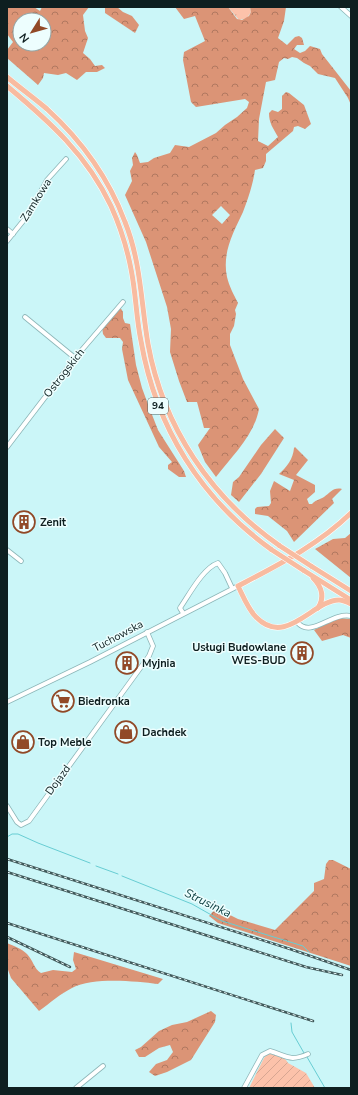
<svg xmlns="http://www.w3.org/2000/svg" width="358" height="1095" viewBox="0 0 358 1095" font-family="'Nunito Sans',sans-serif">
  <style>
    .grass { fill: url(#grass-tufts) }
    .forest { fill: url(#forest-crowns); fill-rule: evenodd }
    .garden { fill: url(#garden-furrows) }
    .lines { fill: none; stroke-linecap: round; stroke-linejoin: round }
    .stream { stroke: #67cdd3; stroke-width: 1 }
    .minor-casing { stroke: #8cb6b8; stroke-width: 5.5 }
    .major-casing { stroke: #fff; stroke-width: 6 }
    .minor { stroke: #fff; stroke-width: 4 }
    .major { stroke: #f8bba0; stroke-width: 5 }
    .rail-casing { stroke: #41595a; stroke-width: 2.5 }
    .rail { stroke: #edfefe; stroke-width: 1; stroke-dasharray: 3; stroke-linecap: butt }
    .major-bridge-casing { stroke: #fff; stroke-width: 6; stroke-linecap: butt }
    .major-bridge { stroke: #f8bba0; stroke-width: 5 }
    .labels { text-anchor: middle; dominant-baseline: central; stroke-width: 3; stroke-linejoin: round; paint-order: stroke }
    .shield { fill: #edfefe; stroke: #516263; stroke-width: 1 }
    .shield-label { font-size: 10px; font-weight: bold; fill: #0e1f20 }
    .street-label { font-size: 11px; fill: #0e1f20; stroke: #edfefe }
    .poi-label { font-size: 11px; font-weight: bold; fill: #0e1f20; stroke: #edfefe; text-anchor: start }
    .water-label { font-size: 12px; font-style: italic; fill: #0f4042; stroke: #edfefe }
  </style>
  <defs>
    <pattern id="grass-tufts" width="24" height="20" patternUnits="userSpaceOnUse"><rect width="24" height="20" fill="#fcc2aa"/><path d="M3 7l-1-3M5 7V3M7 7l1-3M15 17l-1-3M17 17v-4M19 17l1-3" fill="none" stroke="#d7a692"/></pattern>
    <pattern id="forest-crowns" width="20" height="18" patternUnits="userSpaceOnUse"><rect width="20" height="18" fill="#db9476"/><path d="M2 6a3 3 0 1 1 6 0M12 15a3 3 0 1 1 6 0" fill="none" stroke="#b07860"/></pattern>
    <pattern id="garden-furrows" width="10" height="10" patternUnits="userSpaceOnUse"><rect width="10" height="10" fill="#fcc2aa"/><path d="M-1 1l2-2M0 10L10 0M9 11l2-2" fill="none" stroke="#d7a692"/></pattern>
  </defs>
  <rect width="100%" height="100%" fill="#cbf6f8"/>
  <path class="grass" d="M228,7h22l1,5 -4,6 -8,2z"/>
  <g class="forest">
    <path d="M7,7h27l6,4 2,-4h47l-6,8 2,16 3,7 -5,15 7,6 5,7 7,-1 3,3 -8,4h-11l-9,8 -11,-7 -8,2 -14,-2 -1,5 -5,7 -31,-27v-8l6,-8 -6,-8zM20,20h24v24h-24z"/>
    <path d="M105,7h12l6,5 9,4 7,9 -4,8 -30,-20z"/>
    <path d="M175,7h53l9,12 5,1 7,-4 2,-4 -1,-5h36l-2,14 -6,17 9,7 8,-8 4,-1 3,2 2,7h-7l-3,4 6,4 5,-2 5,-5 10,3 2,5 29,37v14l-3,-7 -13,-20 -17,-4 -8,-8 -6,-3 -7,-5 -5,-1 -4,2 -4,-1 -5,4 -4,18 -9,2 -7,37 -1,22 10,5 10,-9c-5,-9 -9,-14 -9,-24l3,-3 6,2 4,-3v-13l4,-4 3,1 15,12 7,19 -6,5 -7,-3 -4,1 -1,4 -27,23v7l-3,7 -8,2c-2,14 -7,29 -12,42 -10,21 -21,41 -16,65 2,9 7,18 11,26l-3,7 1,4 -2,12 -4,8v11l13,34 16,30c-5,27 -27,47 -43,68l-11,-15 -7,-17 12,-17h-6l-7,-26h-10l-8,-21 -9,-29 1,-23 -4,-22 -21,-65 -21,-47 7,-14 -2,-10 3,-6 -1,-7 3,-6 2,3 3,8 8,-1 6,-4 16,-5 5,-8 14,2 27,-14 9,-8 12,-8 10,-9 2,-6 -4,-3 -49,8 -5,-5 -8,-42 1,-8 21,-11 -10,-25 -11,3zM221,206l9,9 -8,9 -10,-9z"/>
    <path d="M120,307l3,5v6l2,5 5,1 6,41 6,23 7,19 9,23 26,41 2,6h-7l-11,-8v-4l4,-3 -13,-15 -31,-67 -6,-31 1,-7 -3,-4h-14l-3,-4 -1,-7z"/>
    <path d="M275,429l9,9 -23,36 -22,28 -8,-7 2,-13 6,-5 22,-32z"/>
    <path d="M295,447l13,13 -12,15 19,10v7l-8,7 2,5h3c3,-4 7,-4 12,-7 6,-4 9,-10 18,-8l-10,10 2,4 -40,39 -7,-11 -19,-15 -13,-2v-5l2,-2 12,-1 2,-3 -1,-12 4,-10 16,10 4,-11 -15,-6c8,-7 14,-15 15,-26z"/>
    <path d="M351,533v45l-36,-29 18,-10 12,-1z"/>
    <path d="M337,618l14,1v19l-8,-3 -21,6 -8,-11z"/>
    <path d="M329,860h4l18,9v97l-133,-43 -9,-7 7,-8 22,11 37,11 39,-39v-8l10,-4 2,-15z"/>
    <path d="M7,943c7,3 15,6 20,11 6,6 7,15 14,19l12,-3 19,2 4,-3 -3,-9 1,-8 89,27 -5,5c-24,-3 -65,-7 -86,4 -12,6 -22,15 -33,23l-28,-33 -4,-11z"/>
    <path d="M211,1011l5,4 -1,7 -24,38 -24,12 -12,4 -6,-4 7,-8 11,-4 6,-8 -3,-7 -11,3 -14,9h-6l-4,-7 6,-3 18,-16 13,-6 15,-3z"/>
  </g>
  <path class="garden" d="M270,1053l9,2 7,5 2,3 18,10 9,15h-66l15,-30 3,-4z"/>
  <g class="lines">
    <g class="stream">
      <path d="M7,837l5,-3h6l20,9 52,20"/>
      <path d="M96,866l22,8"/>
      <path d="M122,876l70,28 30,17 81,25 6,6"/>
      <path d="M291,1023l1,9 12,21"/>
      <path d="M307,1057l18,31"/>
    </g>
    <g class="minor-casing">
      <g id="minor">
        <path d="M341,7l10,9"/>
        <path d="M7,229l6,5"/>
        <path d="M7,241l21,-26 19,-35 19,-21"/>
        <path d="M25,317l50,41"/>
        <path d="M7,447l68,-89 48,-56"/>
        <path d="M7,550l14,11"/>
        <path d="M183,613l-3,-5c9,-13 23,-40 38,-45l7,10 7,15"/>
        <path d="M297,622c14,17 34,-10 54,-6"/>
        <path d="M7,702l83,-40 148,-76"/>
        <path d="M7,806l10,16 4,3 8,-4 120,-165 4,-10 -6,-14"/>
        <path d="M76,1088l27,-22"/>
        <path d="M244,1088l18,-33 8,-4c17,5 20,11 38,3"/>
      </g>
    </g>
    <g class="major-casing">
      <g id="major">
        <path d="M7,77c13,11 27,21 40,32 34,31 62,70 78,113 16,40 16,81 23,122 15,83 63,154 132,202"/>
        <path d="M7,86c43,36 80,69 104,120 9,20 16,42 20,63 5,24 5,48 10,72 15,87 60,158 131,209"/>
        <path d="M351,513c-33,32 -73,52 -113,73 5,10 10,23 18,31 30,31 57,-17 83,-17 4,0 8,2 12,4"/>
        <path d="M311,566l40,25"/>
        <path d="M303,570l48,30"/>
        <path d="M313,578c9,9 12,19 5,30"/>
      </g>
    </g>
    <use href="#minor" class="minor"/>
    <use href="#major" class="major"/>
    <g class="rail-casing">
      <g id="rail">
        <path d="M7,859l283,90 61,21"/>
        <path d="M7,872l299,95 36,8"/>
        <path d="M7,923l306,98"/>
        <path d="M7,937l63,30"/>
      </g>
    </g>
    <use href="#rail" class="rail"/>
    <g class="major-bridge-casing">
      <g id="major-bridge">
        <path d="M280,546l31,20"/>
        <path d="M272,550l31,20"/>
      </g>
    </g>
    <use href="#major-bridge" class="major-bridge"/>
  </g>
  <defs>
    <g id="building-ring" transform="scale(1.15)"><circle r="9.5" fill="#edfefe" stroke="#914927" stroke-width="1.5"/><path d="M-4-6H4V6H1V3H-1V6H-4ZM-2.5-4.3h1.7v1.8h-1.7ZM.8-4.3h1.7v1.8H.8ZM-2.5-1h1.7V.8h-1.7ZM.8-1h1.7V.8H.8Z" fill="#914927"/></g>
    <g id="supermarket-ring" transform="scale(1.15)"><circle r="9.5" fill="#edfefe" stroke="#914927" stroke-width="1.5"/><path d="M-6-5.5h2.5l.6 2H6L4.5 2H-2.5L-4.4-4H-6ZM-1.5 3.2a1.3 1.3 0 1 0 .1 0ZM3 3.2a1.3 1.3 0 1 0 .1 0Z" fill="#914927"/></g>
    <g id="shop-ring" transform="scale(1.15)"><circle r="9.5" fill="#edfefe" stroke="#914927" stroke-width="1.5"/><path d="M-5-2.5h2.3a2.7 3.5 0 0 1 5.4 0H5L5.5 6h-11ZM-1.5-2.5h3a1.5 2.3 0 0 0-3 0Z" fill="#914927"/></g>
  </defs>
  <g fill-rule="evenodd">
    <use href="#building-ring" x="24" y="522"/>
    <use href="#building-ring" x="302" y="653"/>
    <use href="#building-ring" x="127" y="663"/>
    <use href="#supermarket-ring" x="63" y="701"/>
    <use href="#shop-ring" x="126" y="732"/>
    <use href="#shop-ring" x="23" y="742"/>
  </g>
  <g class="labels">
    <rect class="shield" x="148" y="398" width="20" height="16" rx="3"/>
    <g class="shield-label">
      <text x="158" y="406">94</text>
    </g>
    <g class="street-label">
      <text transform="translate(36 200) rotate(-58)">Zamkowa</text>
      <text transform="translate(64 373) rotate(-52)">Ostrogskich</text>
      <text transform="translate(118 636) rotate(-28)">Tuchowska</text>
      <text transform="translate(58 780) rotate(-54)">Dojazd</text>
    </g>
    <g class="poi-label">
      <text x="40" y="522">Zenit</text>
      <text x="286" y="647" text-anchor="end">Usługi Budowlane<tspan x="286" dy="13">WES-BUD</tspan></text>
      <text x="142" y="663">Myjnia</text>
      <text x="78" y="701">Biedronka</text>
      <text x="142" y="732">Dachdek</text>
      <text x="38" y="742">Top Meble</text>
    </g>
    <g class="water-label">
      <text transform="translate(208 903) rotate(26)">Strusinka</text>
    </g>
  </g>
  <rect width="358" height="1095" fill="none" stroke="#0e1f20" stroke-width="16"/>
  <g transform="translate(32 32) rotate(233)"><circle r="19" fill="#edfefe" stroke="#94a5a5"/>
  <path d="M0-3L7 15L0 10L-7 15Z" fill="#914927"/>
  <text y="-6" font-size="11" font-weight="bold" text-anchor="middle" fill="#0e1f20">N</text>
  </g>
</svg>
